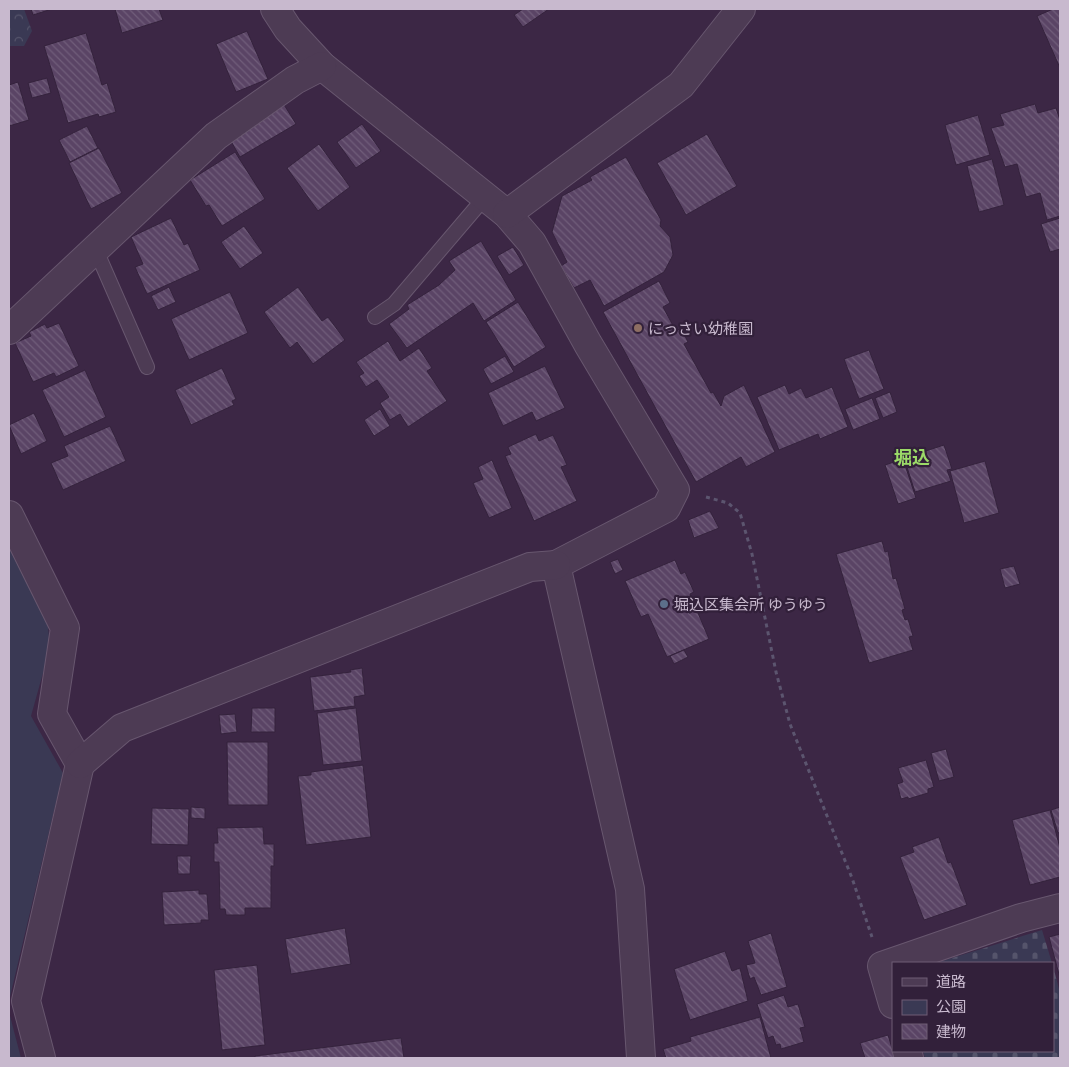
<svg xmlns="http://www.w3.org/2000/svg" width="1069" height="1067" viewBox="0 0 1069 1067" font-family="'Golos Text','Noto Sans JP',sans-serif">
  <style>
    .forest { fill: url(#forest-crowns) }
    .cemetery { fill: url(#cemetery-stones) }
    .park { fill: #3a3954 }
    .building { fill: url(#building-back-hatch); stroke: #34223c }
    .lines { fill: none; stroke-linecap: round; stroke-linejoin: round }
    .service-casing { stroke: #68576f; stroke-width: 16 }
    .minor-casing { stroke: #68576f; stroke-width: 30 }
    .path { stroke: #5c556f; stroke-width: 3; stroke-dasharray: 4 4; stroke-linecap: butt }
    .service { stroke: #4d3b54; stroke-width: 14 }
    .minor { stroke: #4d3b54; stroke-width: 28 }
    .education-dot { fill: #8d6e63; stroke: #32203a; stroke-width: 2 }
    .service-dot { fill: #5c6f8a; stroke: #32203a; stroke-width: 2 }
    .labels { text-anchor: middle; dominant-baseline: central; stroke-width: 4.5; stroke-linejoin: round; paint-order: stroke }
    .poi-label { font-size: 15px; fill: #c8b9ce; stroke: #32203a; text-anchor: start }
    .quarter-label { font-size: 18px; font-weight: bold; fill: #9bda68; stroke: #32203a }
  </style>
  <defs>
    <pattern id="forest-crowns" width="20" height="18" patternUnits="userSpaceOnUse" patternTransform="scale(1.25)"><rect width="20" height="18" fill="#3a3954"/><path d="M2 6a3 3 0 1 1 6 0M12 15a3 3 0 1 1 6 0" fill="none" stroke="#55546b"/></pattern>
    <pattern id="cemetery-stones" width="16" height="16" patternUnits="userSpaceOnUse" patternTransform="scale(1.25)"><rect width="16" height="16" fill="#3a3954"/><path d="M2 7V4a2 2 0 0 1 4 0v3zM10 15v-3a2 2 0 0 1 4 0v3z" fill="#55546b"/></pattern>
    <pattern id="building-back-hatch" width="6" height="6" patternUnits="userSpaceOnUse" patternTransform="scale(1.25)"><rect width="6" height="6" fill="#5a4465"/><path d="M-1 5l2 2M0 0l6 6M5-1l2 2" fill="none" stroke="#705d7a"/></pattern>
  </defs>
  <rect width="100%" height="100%" fill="#3c2745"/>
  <path class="forest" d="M9,9h15l8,22 -8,15h-15z"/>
  <g class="cemetery">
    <path d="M1042,930l10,33h-116z"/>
    <path d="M1053,966l7,27v65h-135l-2,-7h130z"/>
  </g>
  <g class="park">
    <path d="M9,547l38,69 3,32 -19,68 32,57 -54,228z"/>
    <path d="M9,1012l12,46h-12z"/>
  </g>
  <g class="building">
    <path d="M31,9h21l-19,6z"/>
    <path d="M115,9h44l4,11 -41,13z"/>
    <path d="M523,9h26l-26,18 -9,-12z"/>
    <path d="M1053,9h7v59l-23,-52z"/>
    <path d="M247,31l21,48 -32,13 -20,-48z"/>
    <path d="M86,33l16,52 5,-2 9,29 -17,5 -1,-3 -30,9 -24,-77z"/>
    <path d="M47,78l4,15 -19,5 -4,-15z"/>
    <path d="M18,82l11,38 -20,6v-41z"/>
    <path d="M283,103l13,21 -56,33 -12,-21z"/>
    <path d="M1035,104l3,9 18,-5 4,12v96l-13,4 -7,-27 -14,4 -9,-33 -12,3 -14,-39 13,-3 -4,-11z"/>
    <path d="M978,115l12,40 -34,10 -11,-40z"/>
    <path d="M362,124l19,27 -25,17 -19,-26z"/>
    <path d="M87,126l11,22 -28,14 -11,-22z"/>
    <path d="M707,134l30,52 -51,29 -29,-52z"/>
    <path d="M319,144l31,43 -32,24 -31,-43z"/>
    <path d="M99,148l23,45 -31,16 -22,-46z"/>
    <path d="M235,152l30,47 -43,27 -13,-21 -3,1 -16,-26z"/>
    <path d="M626,157l35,63 -1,6 10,11 3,18 -9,17 -60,34 -14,-26 -16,8 -13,-22 6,-4 -15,-30 10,-36 30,-16 -2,-3z"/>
    <path d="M992,159l12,46 -25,7 -12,-46z"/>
    <path d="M171,218l13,27 4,-2 12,27 -53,24 -12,-27 8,-3 -12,-27z"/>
    <path d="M1060,218v31l-10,3 -9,-28z"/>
    <path d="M244,226l19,27 -23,16 -19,-27z"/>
    <path d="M481,241l35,59 -32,21 -11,-18 -66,45 -18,-24 20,-15 -2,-4 32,-20 16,-15 -6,-9z"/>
    <path d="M513,247l11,18 -15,10 -12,-19z"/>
    <path d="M659,281l11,22 -7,4 13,24 5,-3 7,14 -4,2 27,49 2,-1 8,14 3,-10 20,-11 31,67 -29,15 -5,-10 -45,25 -93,-170z"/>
    <path d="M169,287l7,15 -18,8 -7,-14z"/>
    <path d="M298,287l24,34 6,-4 17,23 -32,24 -16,-22 -7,6 -26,-36z"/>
    <path d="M230,292l18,41 -59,27 -18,-41z"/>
    <path d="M518,302l28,45 -32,20 -28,-45z"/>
    <path d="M59,323l20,43 -23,11 -2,-4 -21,9 -18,-39 16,-7 -2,-4 16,-8 2,4z"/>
    <path d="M388,341l12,20 19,-13 13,20 -5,3 20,30 -39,26 -8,-13 -10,6 -10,-17 9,-6 -12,-17 -11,7 -7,-11 5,-3 -8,-11z"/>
    <path d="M869,350l15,39 -25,10 -15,-40z"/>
    <path d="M505,356l9,16 -23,12 -8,-15z"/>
    <path d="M545,366l20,42 -29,13 -4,-9 -29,14 -15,-33z"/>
    <path d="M222,368l14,31 -4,2 2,4 -43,20 -16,-35z"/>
    <path d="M85,370l21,47 -42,20 -22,-47z"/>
    <path d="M785,385l4,9 12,-6 5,10 26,-11 16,40 -28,12 -2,-5 -39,16 -22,-53z"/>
    <path d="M890,392l7,20 -14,6 -8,-20z"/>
    <path d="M872,398l8,21 -27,11 -8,-21z"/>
    <path d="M380,409l10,17 -16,10 -10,-16z"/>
    <path d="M34,413l13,28 -26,13 -12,-29z"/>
    <path d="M110,426l16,35 -63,29 -12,-27 17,-7 -4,-10z"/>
    <path d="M536,434l3,7 14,-6 14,30 -6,2 16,34 -43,20 -29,-65 6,-2 -3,-7z"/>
    <path d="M944,445l8,24 -5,1 4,11 -36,11 -11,-34z"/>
    <path d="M903,459l13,39 -18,6 -13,-39z"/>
    <path d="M492,460l20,48 -23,10 -16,-35 10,-4 -5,-12z"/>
    <path d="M985,461l14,52 -35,10 -14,-52z"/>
    <path d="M710,511l9,17 -25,10 -6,-18z"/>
    <path d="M882,541l3,11 3,-1 5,28 3,-1 9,31 -3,1 3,10 3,-1 5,17 -4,1 4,13 -44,13 -33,-109z"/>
    <path d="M618,559l5,11 -8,4 -5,-12z"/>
    <path d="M675,560l6,14 4,-2 9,20 -4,2 19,45 -42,18 -19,-43 -7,3 -16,-36z"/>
    <path d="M1014,566l6,18 -15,4 -5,-19z"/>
    <path d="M684,650l4,7 -14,7 -4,-8z"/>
    <path d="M362,668l3,27 -11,2 1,9 -41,5 -4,-34 41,-5 -1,-2z"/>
    <path d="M252,708h23v24h-24z"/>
    <path d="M356,708l6,53 -39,4 -6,-52z"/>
    <path d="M235,714l2,18 -16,2 -2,-19z"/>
    <path d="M227,742h41v63h-40z"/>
    <path d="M946,749l8,28 -15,4 -8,-28z"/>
    <path d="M926,760l8,27 -6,2v4l-20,6v-2l-7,2 -4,-15 6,-2 -5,-14z"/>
    <path d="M363,765l8,72 -65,8 -8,-69 13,-1v-3z"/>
    <path d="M191,807l14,1v11l-14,-1z"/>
    <path d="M1060,807v25l-2,1 -7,-23z"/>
    <path d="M152,808l37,1 -1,36 -37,-1z"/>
    <path d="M1050,810l10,38v29l-30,8 -18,-65z"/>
    <path d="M263,827l1,17h10v22h-3v42h-26v7h-19l-1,-6h-5l-1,-47h-5v-19h4l-1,-15z"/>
    <path d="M939,837l9,26 3,-1 16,43 -43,15 -24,-63 14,-5 -2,-5z"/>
    <path d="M177,856h14l-1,18h-12z"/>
    <path d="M199,890v4h8l2,26h-8v3l-37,2 -2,-33z"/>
    <path d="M345,928l6,36 -60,10 -6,-35z"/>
    <path d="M771,933l16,54 -26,8 -7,-18 -4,2 -4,-14 9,-2 -7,-22z"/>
    <path d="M1060,934v44l-11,-41z"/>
    <path d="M725,951l7,20 8,-3 8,33 -58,19 -16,-51z"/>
    <path d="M257,965l8,80 -43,5 -8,-80z"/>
    <path d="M784,995l4,12 10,-3 7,23 -5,1 4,14 -23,7 -1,-5 -4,1 -3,-9 -5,2 -11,-34z"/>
    <path d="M760,1017l11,41h-105l-3,-9 28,-8 -1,-4z"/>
    <path d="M888,1035l7,23h-30l-5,-15z"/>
    <path d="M401,1038l3,20h-149v-2z"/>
  </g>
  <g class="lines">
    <g class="service-casing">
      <g id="service">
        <path d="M95,248l52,119"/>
        <path d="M375,317l19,-13 92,-108"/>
      </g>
    </g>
    <g class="minor-casing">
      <g id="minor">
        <path d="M275,9l13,20 34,37 185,148 25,29 56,101 87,146 -9,18 -110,57 74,324 11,169"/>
        <path d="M507,214l174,-129 60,-76"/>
        <path d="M9,330l207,-194 79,-56 27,-14"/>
        <path d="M9,515l56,113 -13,86 28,50 -54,237 15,57"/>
        <path d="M80,764l42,-36 408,-161 26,-2"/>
        <path d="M893,1004l-11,-38 139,-48 39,-10"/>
        <path d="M907,1051l2,7"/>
      </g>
    </g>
    <path class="path" d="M706,497l22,6 12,10 12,41 24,118 14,52 62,154 20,59"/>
    <use href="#service" class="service"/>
    <use href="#minor" class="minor"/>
  </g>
  <circle class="education-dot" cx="638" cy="328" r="5"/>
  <circle class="service-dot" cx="664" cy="604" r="5"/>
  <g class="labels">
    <g class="poi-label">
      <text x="648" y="328">にっさい幼稚園</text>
      <text x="674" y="604">堀込区集会所 ゆうゆう</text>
    </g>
    <g class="quarter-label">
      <text x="912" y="457">堀込</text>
    </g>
  </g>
  <rect width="1069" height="1067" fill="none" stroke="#c8b9ce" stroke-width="20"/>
  <rect x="892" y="962" width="162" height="90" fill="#32203a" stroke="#6e5d75"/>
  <rect x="902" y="978" width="25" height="8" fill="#4d3b54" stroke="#6e5d75"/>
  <text x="936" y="987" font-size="15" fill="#c8b9ce">道路</text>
  <rect x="902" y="1000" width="25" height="15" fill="#3a3954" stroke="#6e5d75"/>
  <text x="936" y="1012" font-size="15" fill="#c8b9ce">公園</text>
  <rect x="902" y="1024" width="25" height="15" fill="url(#building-back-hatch)" stroke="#6e5d75"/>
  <text x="936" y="1037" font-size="15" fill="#c8b9ce">建物</text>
</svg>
